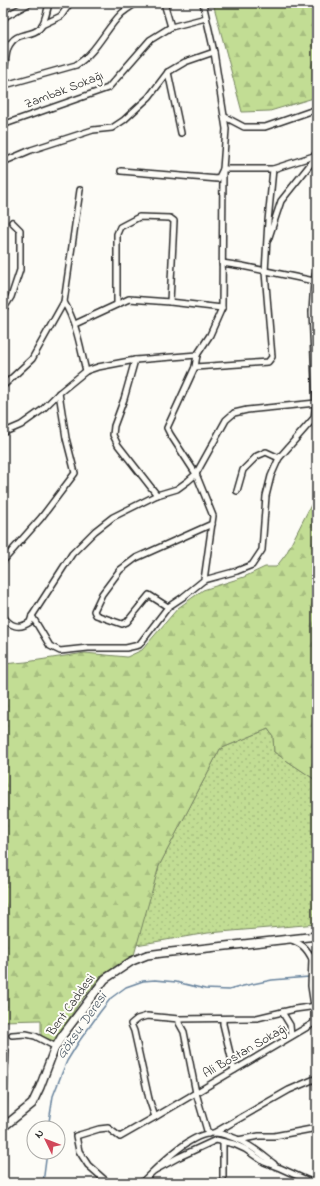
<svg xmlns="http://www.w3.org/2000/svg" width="320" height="1186" viewBox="0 0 320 1186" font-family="'Indie Flower',sans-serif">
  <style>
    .green { fill: url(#green-dots); stroke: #768460 }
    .forest { fill: url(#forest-firs); stroke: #768460 }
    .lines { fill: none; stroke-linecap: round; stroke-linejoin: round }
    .stream { stroke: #67839d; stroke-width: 1.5 }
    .street-casing { stroke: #2b2b2b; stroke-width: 8 }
    .secondary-casing { stroke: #2b2b2b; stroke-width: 10 }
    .street { stroke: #fdfcf7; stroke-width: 5 }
    .secondary { stroke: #fdfcf7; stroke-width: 7 }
    .labels { text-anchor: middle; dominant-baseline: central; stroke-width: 4; stroke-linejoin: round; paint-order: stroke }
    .street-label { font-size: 13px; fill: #2b2b2b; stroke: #fdfcf7 }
    .water-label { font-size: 14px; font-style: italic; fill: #495764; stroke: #fdfcf7 }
  </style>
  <defs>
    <pattern id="green-dots" width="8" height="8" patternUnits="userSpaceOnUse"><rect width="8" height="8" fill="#c2dd94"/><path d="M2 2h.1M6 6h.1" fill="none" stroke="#a7be80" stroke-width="1.8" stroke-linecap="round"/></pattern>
    <pattern id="forest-firs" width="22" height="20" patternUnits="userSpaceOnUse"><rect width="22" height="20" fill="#c2dd94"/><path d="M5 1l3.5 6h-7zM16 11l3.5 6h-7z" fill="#a7be80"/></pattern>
  </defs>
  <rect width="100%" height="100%" fill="#fdfcf7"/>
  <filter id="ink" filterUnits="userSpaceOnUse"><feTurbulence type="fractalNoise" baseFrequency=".025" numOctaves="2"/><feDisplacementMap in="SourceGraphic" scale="8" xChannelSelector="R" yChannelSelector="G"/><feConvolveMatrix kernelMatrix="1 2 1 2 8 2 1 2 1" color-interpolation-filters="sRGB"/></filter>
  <g filter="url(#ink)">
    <path class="green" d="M268,729l5,7 1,16 43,29v143l-109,9 -72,12 23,-79 61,-117z"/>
    <g class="forest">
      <path d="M213,3h104v94l-47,14 -28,1z"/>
      <path d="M317,496v285l-43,-29 -1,-16 -5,-7 -48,20 -61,117 -25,89 -32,20 -22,27 -26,39 -13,-5v-16l-38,1v-357l23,-2 59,-9 42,4 15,-7 36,-42 25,-18 41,-13 21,-10h11l10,-13 26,-51z"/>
    </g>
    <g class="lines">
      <g class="stream">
        <path d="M48,1128l5,-32 9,-23 5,-12 13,-21 20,-28 11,-14 15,-11 17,-6 12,-1 21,2 29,7 24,1 14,-4 29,-6 37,-3"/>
        <path d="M43,1183l4,-31"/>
      </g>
      <g class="street-casing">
        <g id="street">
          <path d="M164,3l7,24"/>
          <path d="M203,3l11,49 12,77 -3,40 -1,139 -12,27 -13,20 -2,12 -28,61 3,6 26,40 17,42 -9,64"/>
          <path d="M3,20l3,-4 24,-13"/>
          <path d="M42,25l19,-9 9,-13"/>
          <path d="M168,72l13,61"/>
          <path d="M5,85l71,-20c20,-12 29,-35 45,-51 4,-4 10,-7 15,-11"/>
          <path d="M3,95c3,-15 0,-33 5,-47 8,-18 21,-10 31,-19 6,-5 8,-18 10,-26"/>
          <path d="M225,117l19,10h21l52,-18"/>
          <path d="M3,121l5,2 100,-35 42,-48 21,-13 35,-9"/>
          <path d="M3,162l28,-12 62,-20 19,-2 12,-8 25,-23 19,-25 17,-10 29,-10"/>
          <path d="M121,171l97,8 5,-10h50l44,-14"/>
          <path d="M80,190l-16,112c13,22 16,45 22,69"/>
          <path d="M268,240l13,-39 36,-45"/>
          <path d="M222,263l20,3 72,15"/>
          <path d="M117,304v-70l3,-7 19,-10 31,1 4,3 -4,81"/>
          <path d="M3,310l8,-13 9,-27v-40l-8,-8"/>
          <path d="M75,324l54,-25 41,3 52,6"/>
          <path d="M135,360l-11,39 -10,27 -1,9 5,10 39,50"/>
          <path d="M195,367l73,-5 4,-5 -7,-85 3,-51 5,-52"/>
          <path d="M3,386l29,-27 32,-57"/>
          <path d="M3,431h4l14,-6 21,-15 17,-17 27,-22 12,-4 37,-7 62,-5"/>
          <path d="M237,491l6,-21 14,-14 9,-4 13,6"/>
          <path d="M3,561l38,-43 34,-45 -9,-35 -7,-45"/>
          <path d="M168,607l-19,-12 -22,27 -5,2 -26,-9 -2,-4 8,-17 18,-24 16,-12 76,-34"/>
          <path d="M3,616c7,10 16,14 27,6l2,-6 40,-62 23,-23 18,-14 44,-22 20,-6 11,-8 8,-7 30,-54 8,-7 13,-3 69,-7"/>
          <path d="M32,616l18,30 10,5 28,-3h38l13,-3 29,-38 15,-10 21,-17 33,-9 15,-6 10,-15 4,-54 5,-20 8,-18 35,-40 2,-15 -4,-91 2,-31 3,-13"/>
          <path d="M289,939c13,5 17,8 23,20l5,-10"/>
          <path d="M282,1012l8,13 1,11"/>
          <path d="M179,1019v4l5,9 12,61 12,41"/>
          <path d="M223,1019v5l11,46"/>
          <path d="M12,1035l14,-1 9,2 21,11"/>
          <path d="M3,1051l3,-1 -3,66"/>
          <path d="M155,1117l159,-94v-17l-3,-20 1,-27"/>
          <path d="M214,1133l75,-43 28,-12"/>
          <path d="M238,1140l21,-4h15l43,-8"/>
          <path d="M155,1170l24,-13 37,-17 18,4 11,5 19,13 16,6 33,15"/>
          <path d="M106,1181l-18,-16 -9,-14 -3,-15 23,-7 9,-1 12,9 35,-20 -6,-18 -15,-68 -3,-7 6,-5 10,-3 32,3 78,-1 38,-9 22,-3"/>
          <path d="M141,1183c17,-16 48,-50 73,-50 8,0 25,6 32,11 10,5 19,13 28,20"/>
          <path d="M223,1183v-41"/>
        </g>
      </g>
      <g class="secondary-casing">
        <path id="secondary" d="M3,1126l4,-2 25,-20 8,-17 14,-37 8,-14 43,-57 27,-18 15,-6 15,-2 155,-17"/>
      </g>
      <use href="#street" class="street"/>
      <use href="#secondary" class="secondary"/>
    </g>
  </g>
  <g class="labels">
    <g class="street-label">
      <text transform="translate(64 90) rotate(-21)">Zambak Sokağı</text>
      <text transform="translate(71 1005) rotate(-54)">Bent Caddesi</text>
      <text transform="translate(245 1051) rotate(-30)">Ali Bostan Sokağı</text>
    </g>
    <g class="water-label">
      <text transform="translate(82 1026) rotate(-55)">Göksu Deresi</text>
    </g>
  </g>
  <rect width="320" height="1186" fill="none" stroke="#fdfcf7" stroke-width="16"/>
  <rect x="8" y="8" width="304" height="1170" fill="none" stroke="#2b2b2b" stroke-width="1.5" filter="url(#ink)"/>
  <g transform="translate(46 1140) rotate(313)"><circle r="19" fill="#fdfcf7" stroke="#a9a8a5"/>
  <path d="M0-3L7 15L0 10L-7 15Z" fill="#d1495b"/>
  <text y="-6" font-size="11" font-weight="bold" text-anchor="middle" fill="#2b2b2b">N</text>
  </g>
</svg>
